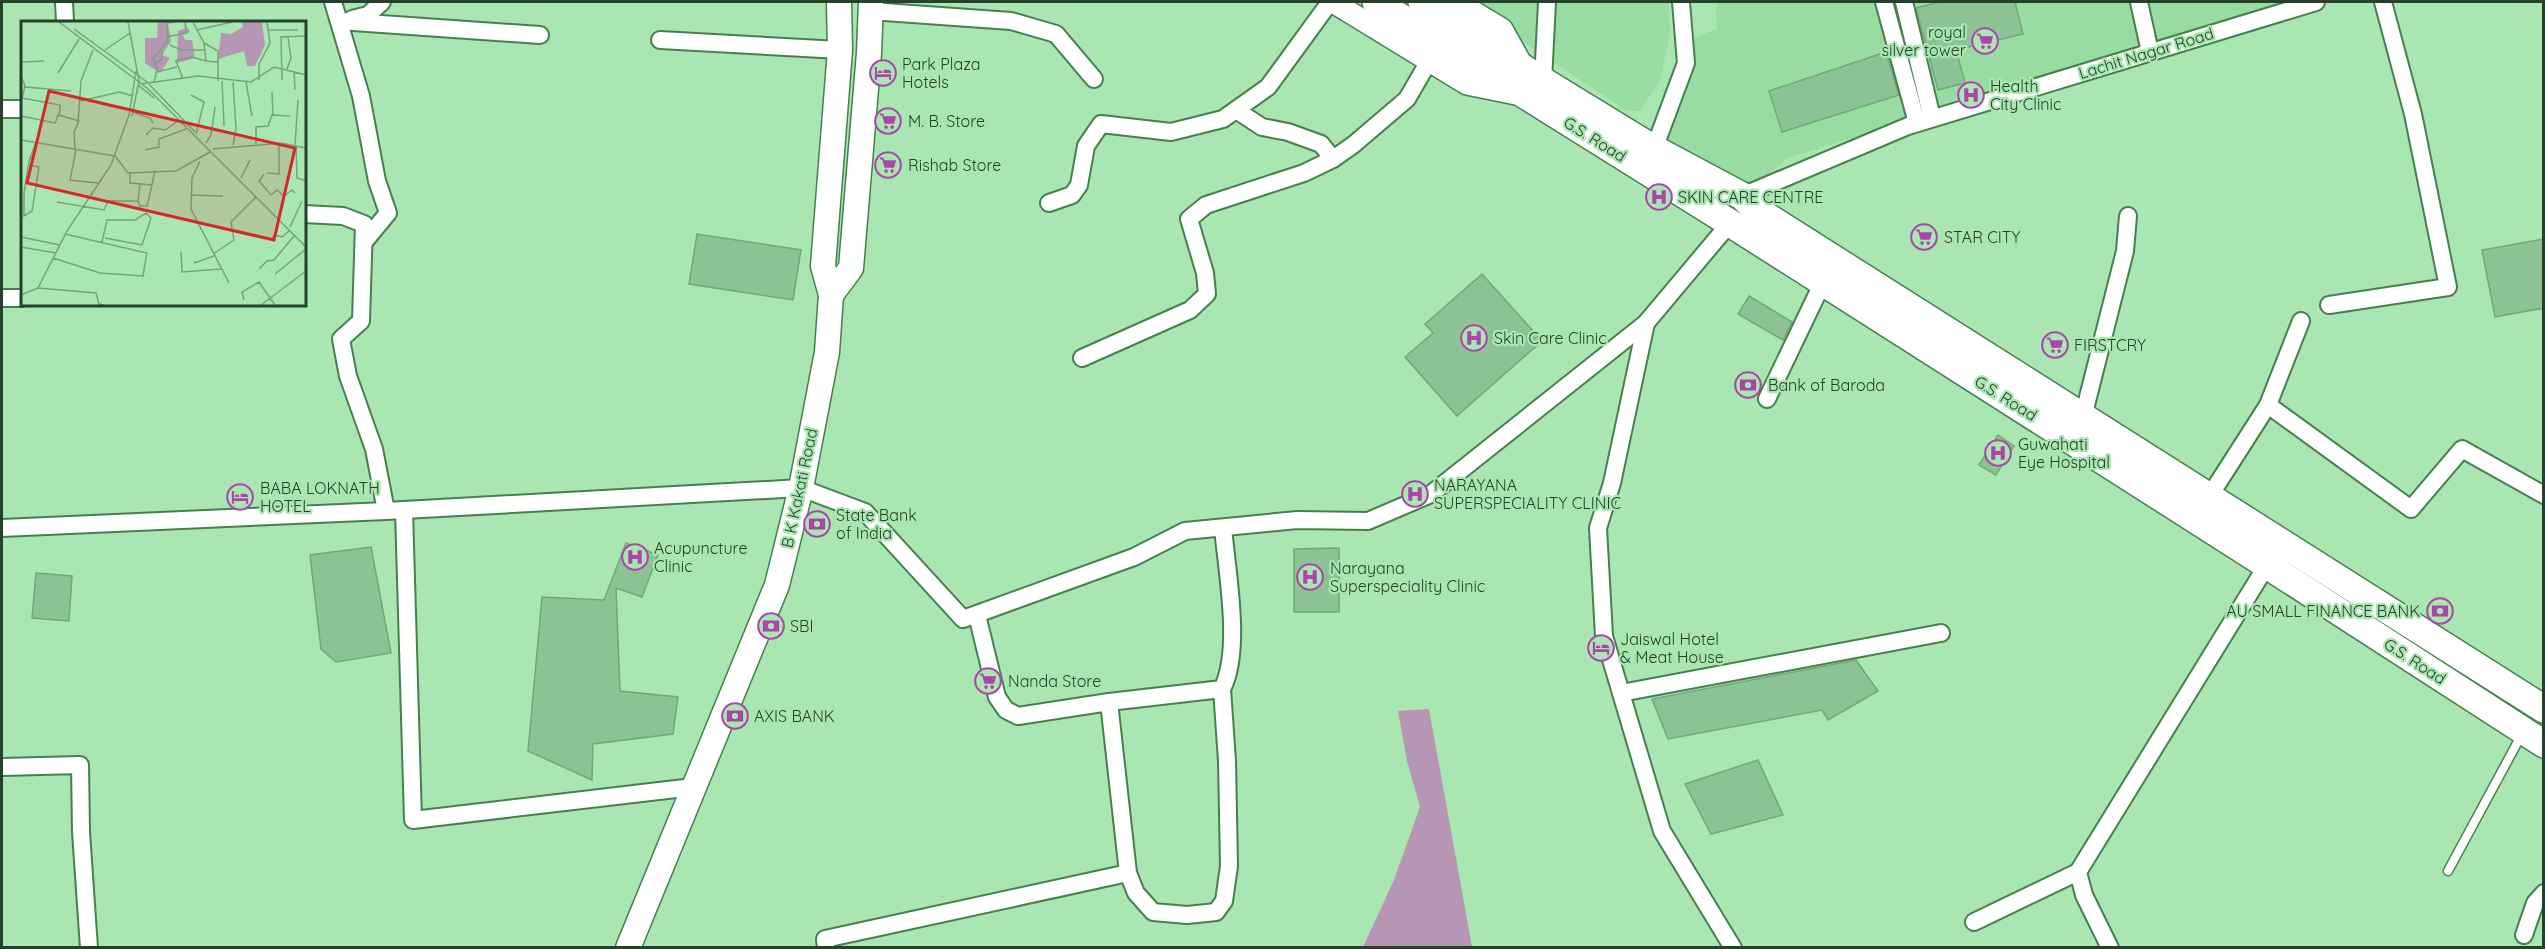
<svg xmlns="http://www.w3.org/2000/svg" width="2545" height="949" viewBox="0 0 2545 949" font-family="Quicksand,sans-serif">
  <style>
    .built { fill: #98dca2 }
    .green { fill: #b796b5 }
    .building { fill: #8dc294; stroke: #6eaa77; stroke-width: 1.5 }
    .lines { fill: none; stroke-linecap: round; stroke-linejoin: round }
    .service-casing { stroke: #468050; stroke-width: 11 }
    .minor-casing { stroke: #468050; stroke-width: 20 }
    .tertiary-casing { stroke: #468050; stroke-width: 24 }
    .secondary-casing { stroke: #468050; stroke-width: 27 }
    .primary-casing { stroke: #468050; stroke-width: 30 }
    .service { stroke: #fff; stroke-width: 8 }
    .minor { stroke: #fff; stroke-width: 16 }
    .tertiary { stroke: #fff; stroke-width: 21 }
    .secondary { stroke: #fff; stroke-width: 24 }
    .primary { stroke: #fff; stroke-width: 27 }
    .labels { text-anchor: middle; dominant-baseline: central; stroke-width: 4.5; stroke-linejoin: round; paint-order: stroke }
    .poi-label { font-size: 16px; fill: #27402b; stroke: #a9e6b1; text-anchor: start }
    .street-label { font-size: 16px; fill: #27402b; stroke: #a9e6b1 }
    .inset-road { fill: none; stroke: #75a47b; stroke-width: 1.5 }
    .view { fill: #d62828; fill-opacity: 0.15; stroke: #d62828; stroke-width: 3 }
    .inset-edge { fill: none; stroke: #27402b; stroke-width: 3 }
  </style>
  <rect width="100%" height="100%" fill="#a9e6b1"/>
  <g class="built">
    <path d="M1463,2h206l1,30 -10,50 -21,29h-12z"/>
    <path d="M1719,2h580l-512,156 -27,24 -13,8 -81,-49 -2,-10 17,-30 9,-38 -3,-31 6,6 24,-9 -1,-21z"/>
  </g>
  <path class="green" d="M1429,709l43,238h-109l31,-67 26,-73 -13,-46 -9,-50z"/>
  <g class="building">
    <path d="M1940,2h75l8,32 -67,16 9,33 -27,7 -22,-82z"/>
    <path d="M1886,52l13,43 -117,37 -13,-41z"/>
    <path d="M697,234l104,16 -8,50 -104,-16z"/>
    <path d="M2544,239v69l-49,9 -13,-67z"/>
    <path d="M1482,274l60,67 -85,75 -52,-59 28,-24 -8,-9z"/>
    <path d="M1749,296l43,26 -9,18 -45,-26z"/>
    <path d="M1998,435l16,11 -18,29 -17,-10z"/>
    <path d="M626,543l32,12 -16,42 -26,-9 4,103 58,6 -5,37 -80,10 -1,36 -64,-29 14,-154 62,3z"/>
    <path d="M371,547l20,106 -55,9 -15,-13 -11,-94z"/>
    <path d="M1339,548v64h-45v-63z"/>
    <path d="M36,573l36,3 -3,45 -37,-3z"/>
    <path d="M1856,660l22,31 -50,29 -6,-10 -154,29 -16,-40z"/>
    <path d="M1758,760l25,55 -72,19 -26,-50z"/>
  </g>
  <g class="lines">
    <g class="service-casing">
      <path id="service" d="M2448,871l74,-137"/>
    </g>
    <g class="minor-casing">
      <g id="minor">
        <path d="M64,2l1,20"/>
        <path d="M333,2l28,94 16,85 11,32 -24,29"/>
        <path d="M1884,2l33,121"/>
        <path d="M1904,2l28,116"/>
        <path d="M2139,2l11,50"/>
        <path d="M870,11l141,10 45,13 38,45"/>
        <path d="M352,19l16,-4 14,-13"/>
        <path d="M339,21l201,14"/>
        <path d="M660,40l180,10"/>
        <path d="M1543,81l4,-79"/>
        <path d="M2,109h20"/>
        <path d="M1236,110l26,17 26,5 33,12 12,15"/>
        <path d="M1654,149l32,-86 -5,-61"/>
        <path d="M1742,196l166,-70 408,-124"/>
        <path d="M1049,203l23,-8 7,-10 7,-39 15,-22 70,8 52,-13 45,-32 62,-85"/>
        <path d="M304,214l39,2 21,8 -3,97 -20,18 7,37 26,73 12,62"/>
        <path d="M2,298h20"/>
        <path d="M2329,305l119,-18 -35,-173 -30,-112"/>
        <path d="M2301,321l-33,84 143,104 51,-60 82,46"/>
        <path d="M1646,323l-34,160 -14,45 6,108 58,195 71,117"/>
        <path d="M1082,358l108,-48 17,-16 -2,-21 -16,-54 17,-14 98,-32 29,-14 20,-14 54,-46 22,-38"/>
        <path d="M1767,399l56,-117"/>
        <path d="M2083,417l42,-166 3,-35"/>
        <path d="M2209,497l59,-92"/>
        <path d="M404,510l9,310 280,-33"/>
        <path d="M2,528l384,-17 415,-23 64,24 98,107 171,-62 51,-26 112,-11 71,1 63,-27 215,-171 84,-100"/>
        <path d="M1621,693l320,-60"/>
        <path d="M1109,702l113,-13c20,-38 5,-117 1,-161"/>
        <path d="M2,767l78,-2 1,67 8,116"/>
        <path d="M1128,873l8,20 17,19 34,3 29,-3 8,-11 5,-35 -2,-105 -5,-72"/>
        <path d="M1974,922l104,-50"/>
        <path d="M2524,935l11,-32 9,-10"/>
        <path d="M826,948l-1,-9 303,-66 -19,-171 -91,14 -12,-6 -9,-13 -20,-82"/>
        <path d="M2110,948l-26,-53 -6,-23 189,-307"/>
      </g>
    </g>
    <g class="tertiary-casing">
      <g id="tertiary">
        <path d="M1333,2l134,82 49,10"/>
        <path d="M1457,2l45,27 21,38"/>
      </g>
    </g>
    <g class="secondary-casing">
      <g id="secondary">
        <path d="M831,295l20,-27 18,-215 2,-51"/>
        <path d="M628,948l149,-363 24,-97 26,-136 4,-57 -8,-29 17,-216 -1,-48"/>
      </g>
    </g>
    <g class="primary-casing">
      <g id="primary">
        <path d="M1376,2l354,221 537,342 277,179"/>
        <path d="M1422,2l121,79 111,68 88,47 13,13 789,500"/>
      </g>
    </g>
    <use href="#service" class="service"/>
    <use href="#minor" class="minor"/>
    <use href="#tertiary" class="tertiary"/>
    <use href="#secondary" class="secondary"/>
    <use href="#primary" class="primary"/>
  </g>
  <defs>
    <g id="supermarket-ring" transform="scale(1.35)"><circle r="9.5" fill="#a9e6b1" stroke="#ab45aa" stroke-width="1.5"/><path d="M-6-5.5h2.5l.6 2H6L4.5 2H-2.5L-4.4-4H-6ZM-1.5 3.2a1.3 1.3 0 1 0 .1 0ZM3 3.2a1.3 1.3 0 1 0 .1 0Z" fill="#ab45aa"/></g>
    <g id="hotel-ring" transform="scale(1.35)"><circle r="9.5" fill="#a9e6b1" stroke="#ab45aa" stroke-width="1.5"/><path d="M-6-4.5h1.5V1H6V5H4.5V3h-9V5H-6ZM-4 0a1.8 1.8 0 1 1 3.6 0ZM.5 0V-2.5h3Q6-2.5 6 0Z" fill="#ab45aa"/></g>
    <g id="hospital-ring" transform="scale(1.35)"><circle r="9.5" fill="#a9e6b1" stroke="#ab45aa" stroke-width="1.5"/><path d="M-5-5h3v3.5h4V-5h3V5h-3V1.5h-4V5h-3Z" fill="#ab45aa"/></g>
    <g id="bank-ring" transform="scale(1.35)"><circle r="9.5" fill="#a9e6b1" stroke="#ab45aa" stroke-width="1.5"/><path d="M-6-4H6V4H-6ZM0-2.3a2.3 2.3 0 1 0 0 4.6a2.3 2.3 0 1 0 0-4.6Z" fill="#ab45aa"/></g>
  </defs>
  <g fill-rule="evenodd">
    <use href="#supermarket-ring" x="1985" y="41"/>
    <use href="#hotel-ring" x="883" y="73"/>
    <use href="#hospital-ring" x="1971" y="95"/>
    <use href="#supermarket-ring" x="888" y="121"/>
    <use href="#supermarket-ring" x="888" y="165"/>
    <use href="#hospital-ring" x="1659" y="197"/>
    <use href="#supermarket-ring" x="1924" y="237"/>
    <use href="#hospital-ring" x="1474" y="338"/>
    <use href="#supermarket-ring" x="2055" y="345"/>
    <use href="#bank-ring" x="1748" y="385"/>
    <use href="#hospital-ring" x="1998" y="453"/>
    <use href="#hospital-ring" x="1415" y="494"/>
    <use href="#hotel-ring" x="240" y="497"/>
    <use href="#bank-ring" x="817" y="524"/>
    <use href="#hospital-ring" x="635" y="557"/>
    <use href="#hospital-ring" x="1310" y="577"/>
    <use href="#bank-ring" x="2440" y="611"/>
    <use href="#bank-ring" x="771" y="626"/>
    <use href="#hotel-ring" x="1601" y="648"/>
    <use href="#supermarket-ring" x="988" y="681"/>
    <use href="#bank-ring" x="735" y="716"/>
  </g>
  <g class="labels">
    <g class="poi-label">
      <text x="1966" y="32" text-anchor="end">royal<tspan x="1966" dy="18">silver tower</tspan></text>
      <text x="902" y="64">Park Plaza<tspan x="902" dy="18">Hotels</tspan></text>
      <text x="1990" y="86">Health<tspan x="1990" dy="18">City Clinic</tspan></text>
      <text x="908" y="121">M. B. Store</text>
      <text x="908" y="165">Rishab Store</text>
      <text x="1678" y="197">SKIN CARE CENTRE</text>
      <text x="1944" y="237">STAR CITY</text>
      <text x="1494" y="338">Skin Care Clinic</text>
      <text x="2074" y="345">FIRSTCRY</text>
      <text x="1768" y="385">Bank of Baroda</text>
      <text x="2018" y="444">Guwahati<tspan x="2018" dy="18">Eye Hospital</tspan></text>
      <text x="1434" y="485">NARAYANA<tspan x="1434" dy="18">SUPERSPECIALITY CLINIC</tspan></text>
      <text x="260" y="488">BABA LOKNATH<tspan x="260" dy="18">HOTEL</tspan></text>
      <text x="836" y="515">State Bank<tspan x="836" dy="18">of India</tspan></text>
      <text x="654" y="548">Acupuncture<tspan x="654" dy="18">Clinic</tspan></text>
      <text x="1330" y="568">Narayana<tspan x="1330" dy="18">Superspeciality Clinic</tspan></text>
      <text x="2420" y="611" text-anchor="end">AU SMALL FINANCE BANK</text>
      <text x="790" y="626">SBI</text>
      <text x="1620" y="639">Jaiswal Hotel<tspan x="1620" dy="18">&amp; Meat House</tspan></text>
      <text x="1008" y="681">Nanda Store</text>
      <text x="754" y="716">AXIS BANK</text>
    </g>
    <g class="street-label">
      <text transform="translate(2146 53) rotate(-17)">Lachit Nagar Road</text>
      <text transform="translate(1595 139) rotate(32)">G.S. Road</text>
      <text transform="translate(2006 398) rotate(32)">G.S. Road</text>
      <text transform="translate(799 488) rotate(-78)">B K Kakati Road</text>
      <text transform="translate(2415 661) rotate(33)">G.S. Road</text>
    </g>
  </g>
  <g transform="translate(21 21)">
    <rect width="285" height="285" fill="#a9e6b1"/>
    <path d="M137,1h19l-9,2 3,17 -9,14 8,3 -10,15 -15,-10v-25h12zM163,1l6,10 -7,3 2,5h7l3,18 -18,5 1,-32 8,-3zM221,1h20l3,23 -10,21h-8l-3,-15 -26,8 3,-26 10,1 12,-7z" fill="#b796b5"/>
    <path class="inset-road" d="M38,1l88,66 159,159M107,1l11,59 -7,35M172,1l11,21 14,8v30M53,8l73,53 48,50M176,9l35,-8M248,9h29M145,16l20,-4 -1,-11M183,22l2,18 12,1M149,24l11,5h23M84,29l25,-17M154,40l17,-4 14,4M155,40l7,18M0,41l23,-1M133,43l8,-5v-9M266,48l4,-11 -3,-21M273,50l1,19M136,51l20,-5M37,52l21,-34M0,55l4,10 -4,17M238,59v-16l11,-21 -3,-21M261,59l-1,-43 25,-1M201,60l2,45M133,61l3,-12 -4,-11 15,-19 -1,-18M225,61l6,34M120,63l57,-8 53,6 23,-15 32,8M117,64l16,13M4,66l46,4M251,71l1,23M170,74l13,7 -8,32M60,80l38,-9 14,4M112,91l17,6 3,5M38,94l20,6 -5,11 1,17M0,95l34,7 5,-12v-6l-38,-7M57,102l3,-42 12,-31M125,114l7,-7 12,2 13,-9M0,119l94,16 13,17 48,-2 34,-19M185,122l5,-8 4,-28M235,123v-17l12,-1 4,-11 18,1M212,124l3,-16 -3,-47M274,124l3,-45M275,125l1,32 9,3M192,128l68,-6 25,5M55,129l-6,30 28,3M124,129l14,-3v-8l27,-10M179,140l-8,17 -1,31 38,74M7,144l11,2 -7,44 -8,5v-23l5,-32 7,-19M246,152l12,1v-31M243,153l-5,7 12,14 6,-5 7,6 8,-6 3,3M220,157l9,-18M119,163l12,1 3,-15M169,174l33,1M117,180l2,5h7l5,-21M36,181l47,8 4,-9h30l2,-17 -10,-1v-10M269,206l12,-26M0,216l39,8M251,217l3,-3 7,2 7,-6M81,221l5,-22h28l11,-7 5,5 -9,27 -37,-7M0,226l35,6M160,231l1,20 39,-3M192,233l21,-14 -3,-18 25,-25M32,237l47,15 43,3 4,-23 -82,-19M173,242l20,-7M238,248l8,-8 7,-1 20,-24M254,253l31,-25M17,267l58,5 3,11 5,1M0,274l17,-7 29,-57 44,-66 18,-50 7,-44M223,279l-2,-8 17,-10 16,23M240,284l45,-34"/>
    <path class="view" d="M28,70l246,57 -21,92 -247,-57z"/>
    <rect width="285" height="285" class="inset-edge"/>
  </g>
  <rect width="2545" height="949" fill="none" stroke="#27402b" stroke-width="6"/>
</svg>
